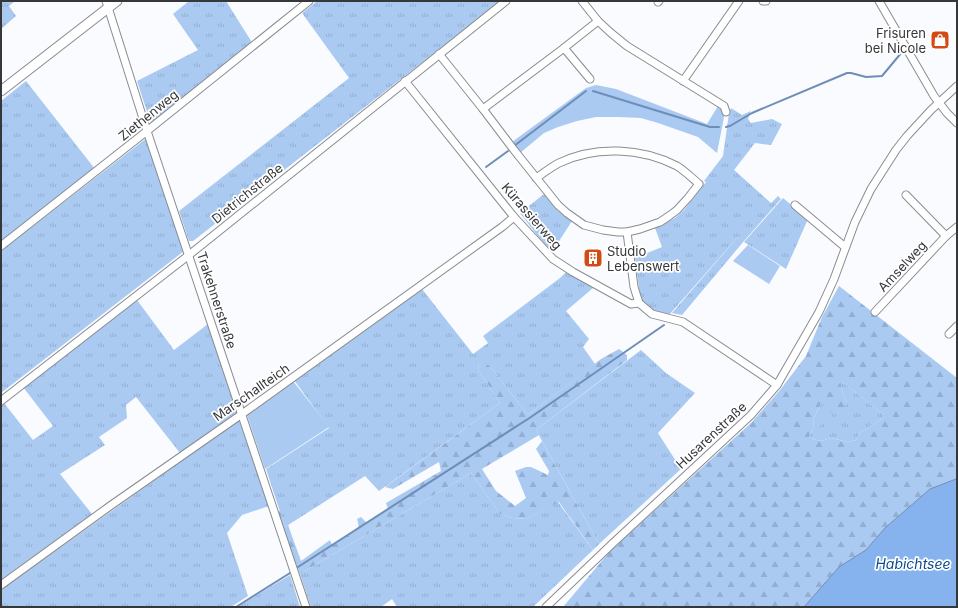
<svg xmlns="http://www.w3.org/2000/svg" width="958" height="608" viewBox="0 0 958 608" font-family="Inter,sans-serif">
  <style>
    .grass { fill: url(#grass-tufts) }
    .forest { fill: url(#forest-firs); fill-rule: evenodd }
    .park { fill: #aacaf2 }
    .water { fill: #86b3ed; stroke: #6e8eb7 }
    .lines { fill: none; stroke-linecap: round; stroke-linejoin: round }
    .stream { stroke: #6e8eb7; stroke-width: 2 }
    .minor-casing { stroke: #898c90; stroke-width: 9 }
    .tertiary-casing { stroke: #898c90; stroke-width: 11 }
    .minor { stroke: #fff; stroke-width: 7 }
    .tertiary { stroke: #fff; stroke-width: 9 }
    .labels { text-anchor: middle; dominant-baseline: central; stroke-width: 3.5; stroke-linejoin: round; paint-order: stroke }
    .poi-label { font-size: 13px; fill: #363739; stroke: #fff; text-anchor: end }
    .street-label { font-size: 13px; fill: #363739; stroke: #fff }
    .water-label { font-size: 14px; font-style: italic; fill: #0c4b8e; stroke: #fff }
  </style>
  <defs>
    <pattern id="grass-tufts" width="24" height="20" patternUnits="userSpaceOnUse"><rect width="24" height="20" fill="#aacaf2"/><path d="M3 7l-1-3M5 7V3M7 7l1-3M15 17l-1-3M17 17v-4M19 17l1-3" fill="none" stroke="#93aed0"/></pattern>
    <pattern id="forest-firs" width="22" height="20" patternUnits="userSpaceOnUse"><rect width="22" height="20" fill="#aacaf2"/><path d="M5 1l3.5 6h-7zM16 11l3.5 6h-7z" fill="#93aed0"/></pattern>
  </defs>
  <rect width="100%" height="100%" fill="#f9fbfe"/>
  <g class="grass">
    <path d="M1,1h14l-6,5 7,10 -15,13z"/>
    <path d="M189,1h37l27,43 -102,80 -14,-43 61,-31 -25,-36z"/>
    <path d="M317,1h184l-308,240h-4l-10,-30 170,-133 -47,-65z"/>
    <path d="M26,81l69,88 -94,73v-141z"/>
    <path d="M731,108l11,7 9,-4 -3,8 3,4 21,-4 10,5 -11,21 -16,-2 -21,27 37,33 7,-7 3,3 -37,42 -62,74 -10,-2 79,-91 -82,93 -16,-3 -12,-9 -6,-45 27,-11 -7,-19 20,-10 9,-8 22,-28 -2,-1 19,-25 6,-43z"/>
    <path d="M148,137l36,114 -183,142v-142z"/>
    <path d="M544,194l14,17 14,10 -20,31 -15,-17 -17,-22z"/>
    <path d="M783,198l25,21 -22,50 -42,-27z"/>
    <path d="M567,271l26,17 -27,23 23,28 -6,8 12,17 -67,51 -39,-50 -10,-2 -1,7 22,33 -121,88 -14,-15 -80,51 -19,-58 63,-41 -35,-48 128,-91 51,65 15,-11 -5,-7 77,-58z"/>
    <path d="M137,300l37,50 34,-26 29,88 -57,41 -44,-56 -10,8 1,13 -28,19 6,8 -45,29 32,40 -91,66v-175l3,-2 29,37 20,-14 -30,-39z"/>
    <path d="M641,350l25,23 29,20 -37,40 23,36 -82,75 -63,-114z"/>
    <path d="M839,379l45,36 -1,3 -23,15 -4,7 -8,2 -17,-4 -10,3 -8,-2 -4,-3 4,-7 1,-11 7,-15 26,-1 -5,-11z"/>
    <path d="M239,420l30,86 -27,9 -15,18 21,63 -17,11h-230v-17z"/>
    <path d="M471,473l29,41 13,4 14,1 31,-17 35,48 -60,57h-136l-5,-8 -11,8h-70l-11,-33z"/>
    <path d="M290,575l10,32h-63z"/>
  </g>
  <g class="forest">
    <path d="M839,286l118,92v102l-1,-1 -26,10 -45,39 -19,22 -27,17 -35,40h-241l48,-57 140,-127 29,-33 26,-34 16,-39zM840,380l44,35 -1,3 -23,15 -4,7 -8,2 -17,-4 -10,3 -8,-2 -4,-3 4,-7 1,-11 7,-15h4l6,11 11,-3 5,-9 -5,-11z"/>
    <path d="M619,349l8,6v5l-91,70 3,5 -57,34 14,22 19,15 11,-8 -11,-27 11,-4h5l17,8 1,-4 -13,-22 6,-8 57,103 -6,6 -34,-48 -32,17 -14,-1 -13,-4 -29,-41 -171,101 -23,-62 3,-1 5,16 3,-2 13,36 29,-21 2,5 23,-14 4,-5 -2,-7 4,-2 6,6 21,-14 -2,-6 55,-32 -2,-9 -46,27 -8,-2 115,-84 -22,-33 1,-8 10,3 39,50 73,-56z"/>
  </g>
  <g class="park">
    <path d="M596,85l20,4 91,35 11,-18 6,3 1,3 -8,41 -19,-16 -40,-14 -17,-5 -22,-1h-23l-19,4 -19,6 -14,6 -24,20 -8,-11 74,-54z"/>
    <path d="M748,245l32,21 -11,18 -36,-23z"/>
    <path d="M293,381l36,46 -64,42 -18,-54z"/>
    <path d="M825,404l8,13 -16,11c-2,-9 0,-19 8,-24z"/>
  </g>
  <path class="water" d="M956,479l1,1v127h-153l35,-40 27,-17 19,-22 45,-39z"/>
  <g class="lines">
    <g class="stream">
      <path d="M593,91l117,36h9"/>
      <path d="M726,127l4,-1 22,-13 95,-40h4l15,4 16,-1 20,-24"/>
      <path d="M514,146l72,-55"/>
      <path d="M486,167l22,-16"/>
      <path d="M298,567l233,-150 133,-92"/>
      <path d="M236,607l54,-34"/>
    </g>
    <g class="minor-casing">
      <g id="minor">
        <path d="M106,1l41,130 159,476"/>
        <path d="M582,1l16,20 13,12 16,13 97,60 2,6"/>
        <path d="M763,1h3"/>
        <path d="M879,1l55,95 13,17 10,10"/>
        <path d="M658,2l1,-1"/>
        <path d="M564,48l26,31"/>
        <path d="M439,54l44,55 31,41 44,55 9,8 17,12 19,5 15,2h9l13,-3 20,-7 9,-6 8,-6 11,-12 11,-14c-7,-6 -14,-13 -22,-18 -35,-18 -81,-21 -118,-3 -8,4 -15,10 -23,15"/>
        <path d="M405,81l109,136 39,42 20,13 58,32 8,-1 13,11 31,8 94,63"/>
        <path d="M683,81l56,-80"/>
        <path d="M483,109l81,-61 34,-27"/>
        <path d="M906,195l40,41"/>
        <path d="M795,205l50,42"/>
        <path d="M627,232l7,55 5,16"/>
        <path d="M1,246l146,-115 162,-130"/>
        <path d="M875,312l71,-76 11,-9"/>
        <path d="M949,334l8,-8"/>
        <path d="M1,401l188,-146 317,-254"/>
        <path d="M1,585l109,-79 132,-92 260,-187 12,-10"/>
        <path d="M546,607l66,-63 139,-129 26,-30 42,-73 15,-33 21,-57 16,-33 25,-39 11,-14 24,-26 26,-24"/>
      </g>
    </g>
    <g class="tertiary-casing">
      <path id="tertiary" d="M1,91l116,-90"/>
    </g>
    <use href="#minor" class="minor"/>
    <use href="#tertiary" class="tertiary"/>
  </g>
  <defs>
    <g id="shop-square" transform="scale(1)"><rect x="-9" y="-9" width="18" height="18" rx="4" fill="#d24b14" stroke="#fff"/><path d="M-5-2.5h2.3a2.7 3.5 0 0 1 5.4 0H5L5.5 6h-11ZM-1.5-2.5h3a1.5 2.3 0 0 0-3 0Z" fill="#fff"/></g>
    <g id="building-square" transform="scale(1)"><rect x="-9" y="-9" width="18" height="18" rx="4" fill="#d24b14" stroke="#fff"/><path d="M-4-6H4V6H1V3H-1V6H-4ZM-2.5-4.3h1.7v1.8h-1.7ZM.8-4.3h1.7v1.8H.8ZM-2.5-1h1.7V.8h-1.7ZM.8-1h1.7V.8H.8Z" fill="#fff"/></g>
  </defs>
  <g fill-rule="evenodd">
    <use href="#shop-square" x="940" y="40"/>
    <use href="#building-square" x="593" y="258"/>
  </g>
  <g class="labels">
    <g class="poi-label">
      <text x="926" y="33">Frisuren<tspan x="926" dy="15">bei Nicole</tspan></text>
      <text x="607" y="251" text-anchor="start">Studio<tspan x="607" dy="15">Lebenswert</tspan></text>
    </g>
    <g class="street-label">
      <text transform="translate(148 115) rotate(-39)">Ziethenweg</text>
      <text transform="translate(247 193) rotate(-39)">Dietrichstraße</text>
      <text transform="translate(532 216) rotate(49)">Kürassierweg</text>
      <text transform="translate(902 266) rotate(-47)">Amselweg</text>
      <text transform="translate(217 300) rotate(72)">Trakehnerstraße</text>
      <text transform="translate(251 392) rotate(-35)">Marschallteich</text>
      <text transform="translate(711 435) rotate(-43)">Husarenstraße</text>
    </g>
    <g class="water-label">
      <text x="913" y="563">Habichtsee</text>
    </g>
  </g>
  <rect width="958" height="608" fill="none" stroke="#363739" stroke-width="4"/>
</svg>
